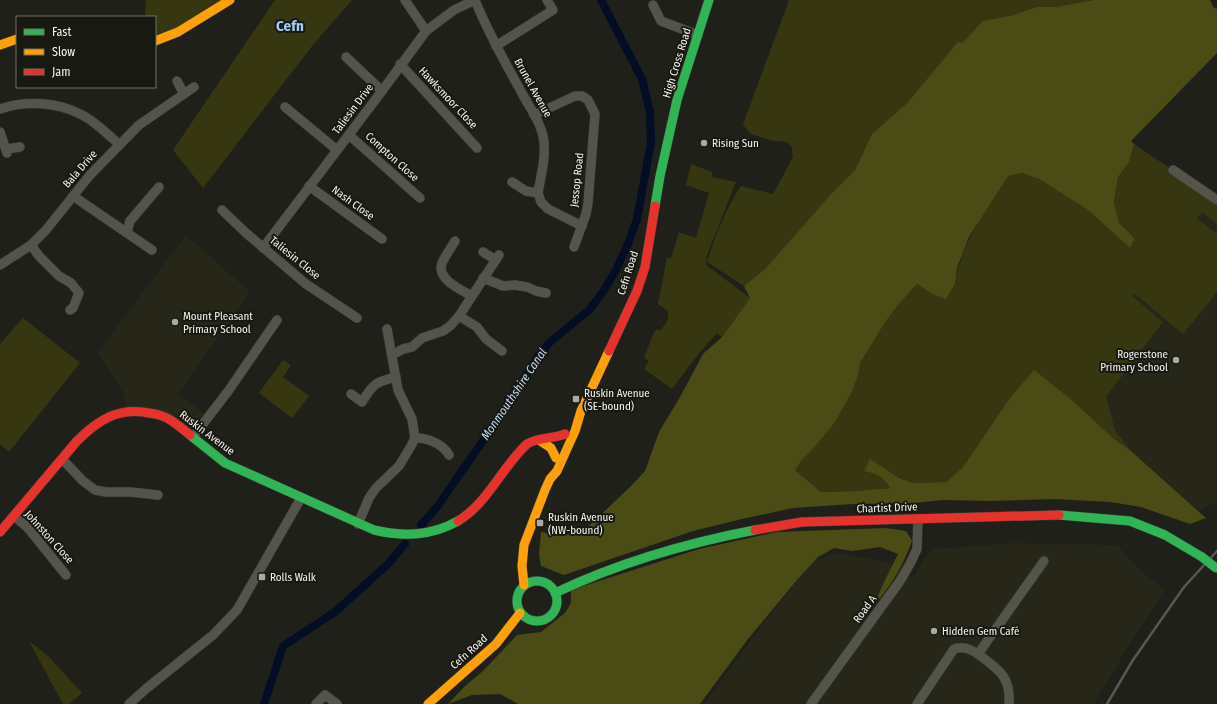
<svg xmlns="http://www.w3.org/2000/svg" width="1217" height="704" viewBox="0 0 1217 704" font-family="'Fira Sans Condensed',sans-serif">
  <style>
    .built { fill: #262719 }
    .green { fill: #363711 }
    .forest { fill: #4a4b15 }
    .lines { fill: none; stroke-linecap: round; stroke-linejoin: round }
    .canal { stroke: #030d24; stroke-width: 8 }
    .street-casing { stroke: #3d3d39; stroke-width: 10 }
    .fast-casing { stroke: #3d3d39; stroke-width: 10 }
    .slow-casing { stroke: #3d3d39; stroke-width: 10 }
    .jam-casing { stroke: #3d3d39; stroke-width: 10 }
    .street { stroke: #54544b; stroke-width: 9 }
    .fast { stroke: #30b455; stroke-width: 9 }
    .slow { stroke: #ff9f0a; stroke-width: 9 }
    .jam { stroke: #e5322d; stroke-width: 9 }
    .rail { stroke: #585852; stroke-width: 2.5 }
    .fast-bridge-casing { stroke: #3d3d39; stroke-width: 10; stroke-linecap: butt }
    .fast-bridge { stroke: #30b455; stroke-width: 9 }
    .poi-dot { fill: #aaaaa4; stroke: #181910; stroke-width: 1.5 }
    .labels { text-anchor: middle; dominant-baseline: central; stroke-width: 4; stroke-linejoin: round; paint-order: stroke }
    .street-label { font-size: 11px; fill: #f4f4ee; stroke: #181910 }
    .poi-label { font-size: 11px; fill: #f4f4ee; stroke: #181910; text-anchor: start }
    .water-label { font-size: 12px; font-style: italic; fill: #c0dafa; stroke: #181910 }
    .district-label { font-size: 15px; font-weight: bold; fill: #a2cafa; stroke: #181910 }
  </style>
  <rect width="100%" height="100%" fill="#20201b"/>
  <g class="built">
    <path d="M1202,212l15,13v277l-18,9 -68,-60 -16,-21 -9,-33 57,-75 -32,-26z"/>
    <path d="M186,235l64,57 -72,102 30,23 -15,20 -21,-16 -45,-10 -3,-17 -26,-42z"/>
    <path d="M1013,543l104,2 23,25 25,19 -42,66 -29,49h-390l67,-91 42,-52 24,-8 49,9 27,16 18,-29z"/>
  </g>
  <g class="green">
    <path d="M146,0h77l-45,28 -23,7v-18h-10z"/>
    <path d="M275,0h77l-40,46 -109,142 -30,-38z"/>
    <path d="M789,0h305l-39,7h-18l-24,8 -30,6 -52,54 -23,27 -36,32 -17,36 -24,24 -66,75 -21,17 -37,-24c8,-26 19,-54 34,-76l32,8 20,-37 -1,-10 -6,-5 -17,-2 -20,-7 -6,-9z"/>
    <path d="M1134,144l83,56v25l-15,-13 -5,6 20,16v58l-34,42 -49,-41 -2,3 31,26 -57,75 9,33 16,21 -18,-13 -40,-37 -64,-2 -46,68 -17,15 -33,1 -14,-5 -29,-18 4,13 11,6 5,9 -32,3 -37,1 -26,-22 7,-10 11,-11 20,-24 17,-29 8,-20 2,-13 26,-42 13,-17 18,-20 15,10 23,-10c6,-41 31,-74 52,-108l15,-3 17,6 49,31 42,38 5,-9 -16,-16 -5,-21 4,-25 11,-15z"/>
    <path d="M691,164l21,8v5l24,5 -29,73 -1,10 44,33 -28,39 -5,-4 -18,20 -27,36 -28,-20 5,-8 -5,-3 11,-28h6l7,-10v-9l-10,-7 9,-46h4l8,-26 17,6 13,-45 -23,-8z"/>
    <path d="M23,318l57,45 -71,89 -9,-8v-100z"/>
    <path d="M283,360l8,5 -8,12 26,19 -17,22 -33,-25z"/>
    <path d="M29,641l19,15 34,37 -13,11h-6z"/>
  </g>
  <g class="forest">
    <path d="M1094,0h116l3,7 4,2v44l-86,88 3,3 -5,18 -11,15 -4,25 5,21 16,16 -5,9 -42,-38 -49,-31 -17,-6 -14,3 -39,61 -12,31 -2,16 -9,15 -14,-5 -15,-10 -18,20 -13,17 -26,42 -2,13 -8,20 -17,29 -20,24 -11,11 -7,10 26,22 37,-1 32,-3c-6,-12 -13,-14 -26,-17l6,-12 29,19 14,5 33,-1 17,-15 46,-68 25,-29 39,31 40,37 18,13 75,67 -16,6 -49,-17 -31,-5 -55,-3 -64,2 -48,-1 -29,3 -60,1 -61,4 -51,11 -49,12 -129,44 -23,-9 -2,-11 2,-23 20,3 17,-1 14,-11 39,-37 14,-15 14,-39 21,-35 23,-43 19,-17 28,-39 -6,-12 21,-17 66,-75 24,-24 17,-36 36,-32 50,-60 4,1 21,-22 30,-6 24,-8h18z"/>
    <path d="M886,528l20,3 6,10c-8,23 -21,45 -38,64l10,-23 14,-28 -18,-7 -28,4 -18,-3 -16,9 -21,23 -49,59 -48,65h-182l-18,-10 -28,1 -24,9 17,-18 19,-16 33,-35 24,-3 24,-19 6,-10v-13l128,-41 78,-17z"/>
  </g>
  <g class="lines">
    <g class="canal">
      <path d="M421,525l16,-18 70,-101 31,-50 11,-13 40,-33 14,-18 13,-22 12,-26 9,-25 14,-77 -1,-30 -8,-33 -41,-79"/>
      <path d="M264,704l19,-58 52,-34 52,-47 18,-21"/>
    </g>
    <g class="street-casing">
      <g id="street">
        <path d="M405,0l21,31"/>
        <path d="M475,0c13,33 31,64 48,95 7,13 17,26 20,41 4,19 -2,38 -5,57"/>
        <path d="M653,5l8,16 37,14"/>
        <path d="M496,46l57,-36 -6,-10"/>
        <path d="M346,57l36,34"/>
        <path d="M400,64l77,84"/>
        <path d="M177,81l7,13"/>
        <path d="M285,107l52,43"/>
        <path d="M0,109c26,-9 58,-7 82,6 14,7 25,19 37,29"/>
        <path d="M534,115l41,-19h7l6,4 7,14 -7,89 -2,11 -12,33"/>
        <path d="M0,132l7,21"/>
        <path d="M349,135l71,63"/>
        <path d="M6,149l14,-2"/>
        <path d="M1173,170l44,30"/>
        <path d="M512,182l14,9 12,2 3,9 7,7 34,17"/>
        <path d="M309,186l73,53"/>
        <path d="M73,196l79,54"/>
        <path d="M222,210l24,23 60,51 51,34"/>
        <path d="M127,232l3,-11 29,-34"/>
        <path d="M455,241c-4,7 -10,15 -13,22 -6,16 19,27 30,33"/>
        <path d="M31,245l8,11 20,20 12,7 8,10 -6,15 -3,2"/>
        <path d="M263,248l119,-157 44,-60 28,-21 21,-10"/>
        <path d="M483,252l13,8"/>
        <path d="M0,265l31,-20 15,-15 44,-55 49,-50 55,-38"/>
        <path d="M483,278l20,8 12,-1 12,2 9,4 10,2"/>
        <path d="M459,316l18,11 9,12 16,12"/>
        <path d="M387,329l11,61 14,29 3,19c11,-1 28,6 34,17"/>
        <path d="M392,355l11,-6 9,-2 10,-9 21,-7 7,-5 9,-10 40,-61"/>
        <path d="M351,394l11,8c11,-18 13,-20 34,-25"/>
        <path d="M193,437l36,-47 48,-70"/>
        <path d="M62,459l21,22 12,9 11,2h25l27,3"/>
        <path d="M14,516l14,12 38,47"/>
        <path d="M358,524l11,-26 7,-10 23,-22 12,-20 4,-8"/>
        <path d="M978,654c20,15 33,22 31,50"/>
        <path d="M129,704l18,-16 66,-53 24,-25 64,-112"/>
        <path d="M316,704l9,-9 12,9"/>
        <path d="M811,704l89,-123 11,-19 6,-13 1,-30"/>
        <path d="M917,704l37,-55c10,-3 16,0 24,5l66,-93"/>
      </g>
    </g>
    <g class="fast-casing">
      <g id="fast">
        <path d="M655,206l5,-30 17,-76 32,-100"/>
        <path d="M190,435l35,28 149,67c30,7 57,6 84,-9"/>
        <path d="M1059,515l71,6 35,14 37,22"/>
        <circle cx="537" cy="601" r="20"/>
        <path d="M555,593c63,-30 132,-50 200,-63"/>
      </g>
    </g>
    <g class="slow-casing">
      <g id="slow">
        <path d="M155,41l23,-9 52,-32"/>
        <path d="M0,45l17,-6"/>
        <path d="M539,440l12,8 5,10"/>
        <path d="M524,585l-2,-19 2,-21 21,-55 5,-11 7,-8 18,-40 6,-20 28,-60"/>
        <path d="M428,704l68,-60 24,-31"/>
      </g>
    </g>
    <g class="jam-casing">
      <g id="jam">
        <path d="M609,351l28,-60 8,-24 10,-61"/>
        <path d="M458,521c30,-18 44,-54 69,-77 11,-7 26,-5 38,-10"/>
        <path d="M755,530l47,-8 257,-7"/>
        <path d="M0,532l77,-91c21,-21 41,-34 72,-28 8,1 16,3 23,8 6,4 12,9 18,14"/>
      </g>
    </g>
    <use href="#street" class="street"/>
    <use href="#fast" class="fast"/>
    <use href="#slow" class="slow"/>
    <use href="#jam" class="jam"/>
    <path class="rail" d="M1107,704l26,-44 51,-73 33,-36"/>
    <g class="fast-bridge-casing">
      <path id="fast-bridge" d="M1202,557l14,11"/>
    </g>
    <use href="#fast-bridge" class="fast-bridge"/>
  </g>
  <g class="poi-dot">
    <circle cx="704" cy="143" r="4"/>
    <circle cx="175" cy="322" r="4"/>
    <circle cx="1176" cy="360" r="4"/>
    <rect x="572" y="395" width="8" height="8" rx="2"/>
    <rect x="536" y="519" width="8" height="8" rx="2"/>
    <rect x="258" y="573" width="8" height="8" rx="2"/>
    <circle cx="934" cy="631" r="4"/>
  </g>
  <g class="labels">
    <g class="street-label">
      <text transform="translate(677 63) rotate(-73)">High Cross Road</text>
      <text transform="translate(533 88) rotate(61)">Brunel Avenue</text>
      <text transform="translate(448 98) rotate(47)">Hawksmoor Close</text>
      <text transform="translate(353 109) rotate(-53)">Taliesin Drive</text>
      <text transform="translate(392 157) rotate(42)">Compton Close</text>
      <text transform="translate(80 169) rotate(-49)">Bala Drive</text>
      <text transform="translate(577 180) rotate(-84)">Jessop Road</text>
      <text transform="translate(353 203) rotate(36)">Nash Close</text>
      <text transform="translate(295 258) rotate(39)">Taliesin Close</text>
      <text transform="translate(628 273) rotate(-72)">Cefn Road</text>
      <text transform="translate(207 433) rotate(37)">Ruskin Avenue</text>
      <text transform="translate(887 508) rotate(-2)">Chartist Drive</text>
      <text transform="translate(49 537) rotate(48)">Johnston Close</text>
      <text transform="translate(865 609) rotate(-54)">Road A</text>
      <text transform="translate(469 652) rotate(-42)">Cefn Road</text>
    </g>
    <g class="poi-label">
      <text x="712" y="143">Rising Sun</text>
      <text x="183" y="316">Mount Pleasant<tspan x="183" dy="13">Primary School</tspan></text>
      <text x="1168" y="354" text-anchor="end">Rogerstone<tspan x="1168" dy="13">Primary School</tspan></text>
      <text x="584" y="393">Ruskin Avenue<tspan x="584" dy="13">(SE-bound)</tspan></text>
      <text x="548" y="517">Ruskin Avenue<tspan x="548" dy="13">(NW-bound)</tspan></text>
      <text x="270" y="577">Rolls Walk</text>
      <text x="942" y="631">Hidden Gem Café</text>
    </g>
    <g class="water-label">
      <text transform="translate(514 394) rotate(-56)">Monmouthshire Canal</text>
    </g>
    <g class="district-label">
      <text x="290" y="26">Cefn</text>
    </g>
  </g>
  <rect x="16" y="16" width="140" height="72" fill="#181910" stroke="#707169"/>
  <rect x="24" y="29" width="20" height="6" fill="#30b455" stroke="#707169"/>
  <text x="52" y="36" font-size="12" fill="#f4f4ee">Fast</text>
  <rect x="24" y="49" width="20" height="6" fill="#ff9f0a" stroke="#707169"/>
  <text x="52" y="56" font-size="12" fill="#f4f4ee">Slow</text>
  <rect x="24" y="69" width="20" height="6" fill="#e5322d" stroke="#707169"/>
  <text x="52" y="76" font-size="12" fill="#f4f4ee">Jam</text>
</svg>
